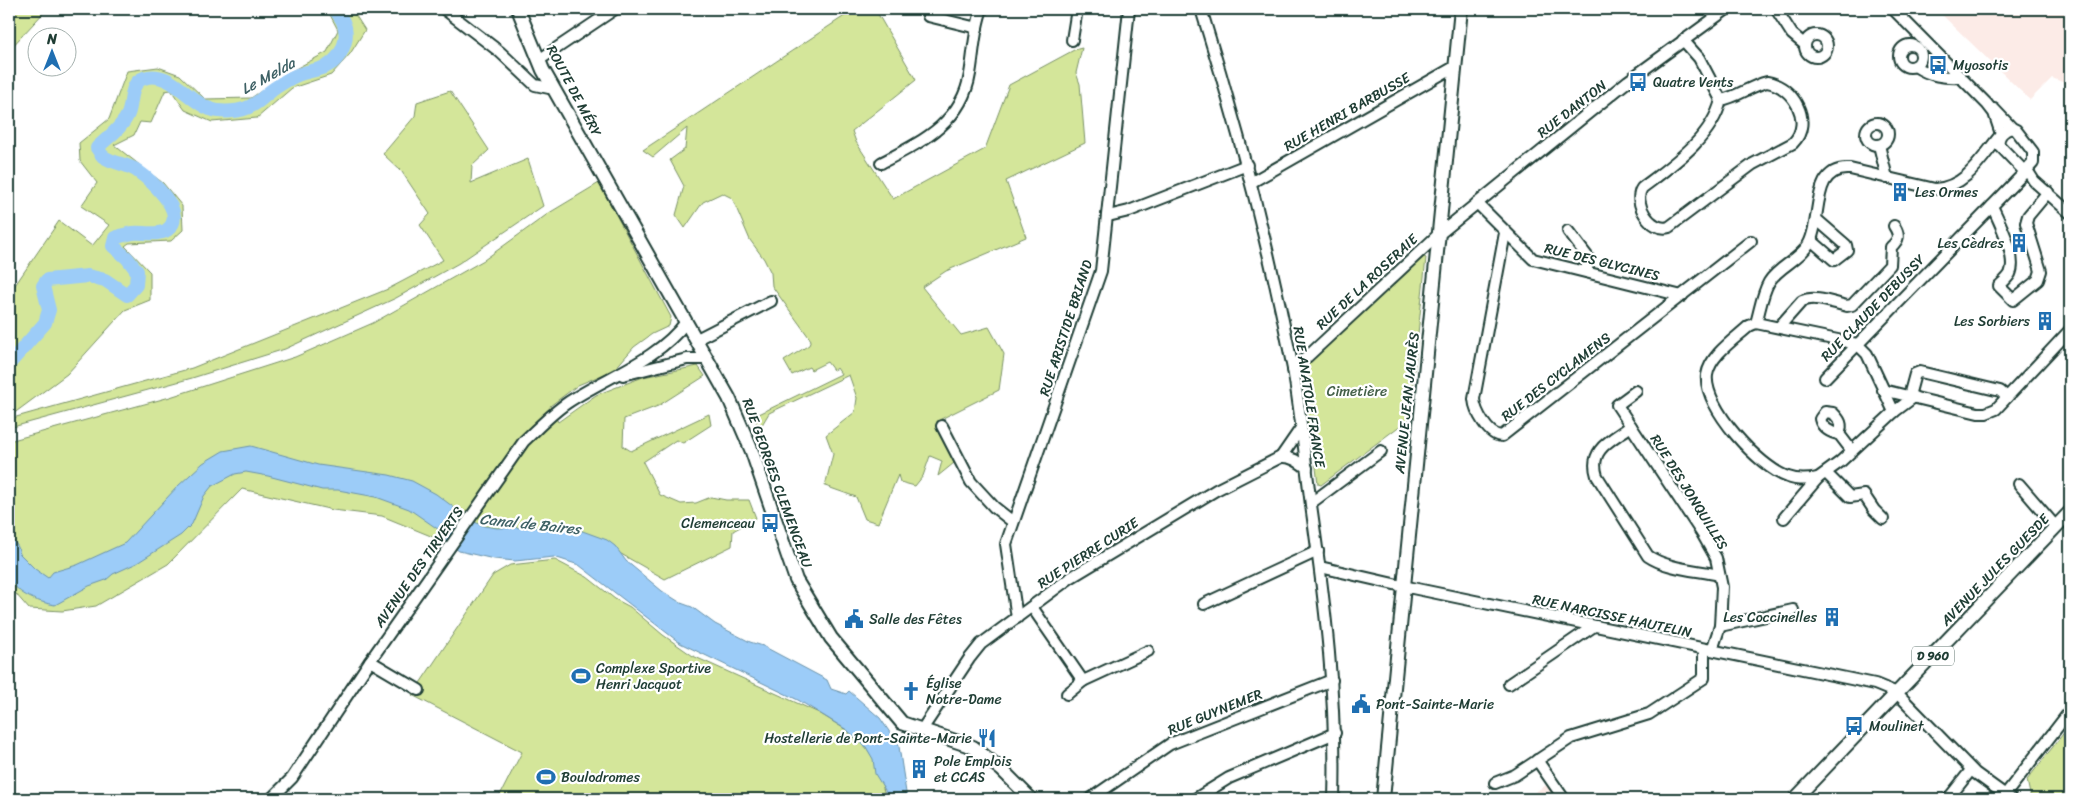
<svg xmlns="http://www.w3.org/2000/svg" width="2079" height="808" viewBox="0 0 2079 808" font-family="Sriracha,sans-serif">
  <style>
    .built { fill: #fcebe7 }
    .green { fill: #d4e69a; stroke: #7a9267 }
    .water { fill: #9cccf8; stroke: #6a93aa }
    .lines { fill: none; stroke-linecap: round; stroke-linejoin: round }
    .river { stroke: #9cccf8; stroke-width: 14 }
    .minor-casing { stroke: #1f3d34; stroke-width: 14 }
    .major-casing { stroke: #1f3d34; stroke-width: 16 }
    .minor { stroke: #fff; stroke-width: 10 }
    .major { stroke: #fff; stroke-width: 12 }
    .labels { text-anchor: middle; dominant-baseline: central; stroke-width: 4.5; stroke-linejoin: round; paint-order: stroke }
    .shield { fill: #fff; stroke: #627771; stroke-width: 1 }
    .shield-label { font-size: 12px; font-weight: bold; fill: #1f3d34 }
    .poi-label { font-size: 14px; fill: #1f3d34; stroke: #fff; text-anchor: start }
    .street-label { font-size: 14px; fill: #1f3d34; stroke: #fff }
    .park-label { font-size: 14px; fill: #435f48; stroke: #fff }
    .water-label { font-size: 15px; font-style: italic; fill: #3e6165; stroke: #fff }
  </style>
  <rect width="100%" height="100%" fill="#fff"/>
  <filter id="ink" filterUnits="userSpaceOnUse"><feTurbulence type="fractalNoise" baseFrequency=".02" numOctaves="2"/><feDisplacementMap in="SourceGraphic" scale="10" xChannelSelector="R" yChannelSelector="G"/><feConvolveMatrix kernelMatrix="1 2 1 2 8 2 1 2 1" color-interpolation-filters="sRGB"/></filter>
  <g filter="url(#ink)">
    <g class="built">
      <path d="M1936,9h134v76l-18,-7 -22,22z"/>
      <path d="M1548,784l9,15h-33z"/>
    </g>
    <g class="green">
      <path d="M9,9h38l-38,41z"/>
      <path d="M327,9l19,3 5,-3h14l-9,7 9,14 -15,24 -19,21 -39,13 -35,30 -45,4 -27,-12 -14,-20 -6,1 -14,32 -11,-1 -6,13 -20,10 49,38 19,23 1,24 -12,11 -42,2 -4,3 25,26v28l-25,10 -58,64 -58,43v-123l50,-73 33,25 17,-21 -28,-19 16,-23 -17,-22 -1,-18 30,-24 18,-48 31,-4 22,8 25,24 46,-1 33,-23 43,-23 11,-22z"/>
      <path d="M855,9h20l41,71 -64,51 4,11 37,57 92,-50 24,-64 65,-35 8,-2 -6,25 4,11 5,59 -79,38 20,56 -80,34 -24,16 39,48 28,-8 15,27 -5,36 -62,31 17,42 -16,13 4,-15 -12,-5 -7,20 -8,10 -15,-4 -2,-7 -20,48 -13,-4 -9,-22 -31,-11 8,-32 -7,-19 29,-23 2,-14 -8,-23 -80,38 -9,15 -4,-1 1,-12 84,-41 -4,-6 -4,2 -6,-8 -16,8 -2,-3 -17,8 -8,-14 25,-16 2,-5 -39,-54 -1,-13 -7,-14 -14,-19 -18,-42 -10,-5 -19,9 -18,26 -9,-13 8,-29 -14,-26 15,-11 2,-21 -34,29 -10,-7z"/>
      <path d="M450,91l39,59 -17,16 -1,17 57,-24 15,47 -84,57 -63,35 -111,51 -93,29 -183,50v-9l183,-51 196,-79 55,-29 -23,-35 10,-11 -28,-42 -19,-18 32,-38 2,-14z"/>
      <path d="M599,183l72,134 -2,9 -17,8 -18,13 -20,23 -36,15 -28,21 8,16 38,-27 47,-18 55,-11 7,10 -47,30 -34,13 -1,27 8,5 78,-37 2,11 -28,18 -7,-3 -33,22 17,33 21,9 15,-1 15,-6 15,3h23l7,18 -23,13 -1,15 -67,33 -79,-45 -143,7 -61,-25 -49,-6 -91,-21 -74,75 -72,42 -34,5 -33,-2 -20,-23v-145l161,-44 125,-40 78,-34 111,-63 65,-47z"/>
      <path d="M1422,256l4,2 -17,161 -88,66 -3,-1 -3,-24 5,-4 -1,-8 -5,-2 -1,-5 -5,-2 -8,-66 3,-5z"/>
      <path d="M555,560l32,17 28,22 15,8 33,28 30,21 126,57 24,15 23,19 10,15 10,37h-388l24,-47 -110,-57 81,-120 17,-10z"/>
      <path d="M2070,725v74h-39l-4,-19z"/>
    </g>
    <path class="water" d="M251,446l67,19 71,10 23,6 24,13 36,27 12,5 13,2 47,-1 33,2 30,11 8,6 11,15 36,30 19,12 11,4 23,17 35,18 13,4 64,34 4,9 15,5 3,-3 31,27 15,22h3l9,59h-21l-1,-9 -10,-16 -2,-15 -7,-12 -19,-17 -49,-30 -118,-57 -101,-78 -25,-8 -39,4 -21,-2 -35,-8 -14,-10v-7l-36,-25 -33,-12 -38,-7h-16l-54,-14 -22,-4 -11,2 -23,12 -8,10 -12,28 -11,11 -44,28 -24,11 -7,6 -17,6 -34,19c-17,-3 -43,-11 -46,-32 -2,-12 0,-27 0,-39l9,13 2,7 15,15 13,9 5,-6 24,-7 48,-22 53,-57 25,-23 20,-12z"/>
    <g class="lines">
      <path class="river" d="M9,364l36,-41 4,-13 -6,-24 4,-6 41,-4 17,4 22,15 9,-10 1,-14 -10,-13 -14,-12 2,-8c6,-2 11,-4 18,-5 10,-1 25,3 34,-3 23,-17 -18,-51 -31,-60 -10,-6 -23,-7 -32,-13 -3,-2 -5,-7 -7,-9 10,-10 25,-20 31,-34 5,-12 1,-31 16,-36 26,-9 45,24 66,31 11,4 31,3 41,-3 9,-4 16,-13 24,-18 6,-4 13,-9 20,-12 19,-8 36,-4 47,-26 7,-15 4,-29 -8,-41"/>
      <g class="minor-casing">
        <g id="minor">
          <path d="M444,9l56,43 35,33 14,3 3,-3"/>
          <path d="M1201,9c37,118 68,238 92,360 8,45 12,91 18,136 14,98 26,195 23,294"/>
          <path d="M1776,9l16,25 12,10"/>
          <path d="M1893,9l94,95 7,9 7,21"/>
          <path d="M928,16l49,12"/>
          <circle cx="1816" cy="46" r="11"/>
          <path d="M1072,40l5,-31"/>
          <path d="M1683,40l16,18 22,42"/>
          <circle cx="1910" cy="56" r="11"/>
          <path d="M539,60l76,-51"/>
          <path d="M1915,66c15,10 29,12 46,11"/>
          <path d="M1767,82c26,4 47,40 26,61l-40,21 -84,63c-18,6 -37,-25 -27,-39 30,-23 70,-50 79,-88 17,-3 29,-14 46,-18z"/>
          <path d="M1994,109l18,19 4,2 17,22v11l-8,9 -26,-27c-2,-9 5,-15 13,-17"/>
          <circle cx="1877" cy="134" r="11"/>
          <path d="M1879,145l8,33"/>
          <path d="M881,163c40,-21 81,-40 89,-89 4,-22 4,-44 12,-65"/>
          <path d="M2027,170l7,11 36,32"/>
          <path d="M1252,182l204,-116"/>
          <path d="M1477,203l56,56 149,37"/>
          <path d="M1992,206c7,15 26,52 18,68 -3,5 -8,9 -11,12l14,14 25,-20 3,-9 -15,-48 2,-7 20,-24"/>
          <path d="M1108,216l21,-5 118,-46"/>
          <path d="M1568,231l19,25v16"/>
          <path d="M1505,233l-31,166c1,12 14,37 28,37l249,-195"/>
          <path d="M1811,240l23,20 13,-10 -1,-5 -30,-26"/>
          <path d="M1756,323c4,-13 6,-29 13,-41 9,-15 30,-22 39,-37 15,-23 1,-79 42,-76l85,20c31,-2 46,-30 64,-52"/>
          <path d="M1756,323l-7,3c-14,13 -39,29 -42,49 -4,32 53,93 81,102 10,4 20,3 30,1"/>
          <path d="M1756,323l101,21 10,10 27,58"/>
          <path d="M1779,327l23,-26c13,-6 31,2 45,5l5,-1 38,-40 1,-18c8,-7 9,-12 3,-21"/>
          <path d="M697,339l74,-38"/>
          <path d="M1293,370l145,-135 190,-154 99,-72"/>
          <path d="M623,375l64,-16h20"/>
          <path d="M1825,378l200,-206"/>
          <path d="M1883,390l95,23h8l10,-4 74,-79"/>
          <path d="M1636,391l-19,14 86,130 13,23 6,29 -2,39 -8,24"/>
          <path d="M1909,396l6,-22 5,-2 80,19 7,6"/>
          <path d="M942,426l29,56 23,25 19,15"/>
          <path d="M1631,426c-19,14 -43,23 -34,50l51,80c19,13 49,14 71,19"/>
          <path d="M1839,434c-8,-1 -17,-6 -19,-15l5,-7 8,1c7,7 10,11 6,21l13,17"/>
          <path d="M1281,457l20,-29"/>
          <path d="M1826,473l24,24 14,-2 10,15 9,9"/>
          <path d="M2019,484l37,43"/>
          <path d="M1311,503l70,-52"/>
          <path d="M1784,518l34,-40 22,-16 54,-50 20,-15"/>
          <path d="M1320,567l78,18 477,99 22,9 78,80 36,26"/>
          <path d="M1204,604l114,-53"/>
          <path d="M1032,607l51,74 65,-30"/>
          <path d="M1017,618l-11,-74 95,-273 28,-262"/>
          <path d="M1720,626l73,-16"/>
          <path d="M370,661l49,29"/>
          <path d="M1509,684l85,-58"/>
          <path d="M1067,694l16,-13"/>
          <path d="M921,731l48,-72 12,-15 89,-66 146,-88 65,-33c10,-1 18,5 26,11"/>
          <path d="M1537,760l27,39"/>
          <path d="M1495,783l20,-8 56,-37 78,-24 55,-36v-29"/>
          <path d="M2005,795l65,-84"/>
          <path d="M271,799l21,-21 78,-117 154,-220c14,-13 27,-27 43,-38 40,-27 90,-42 119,-81"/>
          <path d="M1090,799l80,-55 162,-64"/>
          <path d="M1195,799l34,-21 106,-45"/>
          <path d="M1948,799l23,-29"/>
        </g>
      </g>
      <g class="major-casing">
        <g id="major">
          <path d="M518,9l25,61 186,328 22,51 45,131 35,58 71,85 71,24 29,23 29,29"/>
          <path d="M1383,799l78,-790"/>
          <path d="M1795,799l275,-287"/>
        </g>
      </g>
      <use href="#minor" class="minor"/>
      <use href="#major" class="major"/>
    </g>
  </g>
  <defs>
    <g id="bus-bare" transform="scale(1.5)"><path d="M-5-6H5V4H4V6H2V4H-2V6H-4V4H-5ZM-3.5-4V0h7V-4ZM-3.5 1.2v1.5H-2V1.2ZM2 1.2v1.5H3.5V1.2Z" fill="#1f6fb2" stroke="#fff" stroke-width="2.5" paint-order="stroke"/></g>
    <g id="building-bare" transform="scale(1.5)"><path d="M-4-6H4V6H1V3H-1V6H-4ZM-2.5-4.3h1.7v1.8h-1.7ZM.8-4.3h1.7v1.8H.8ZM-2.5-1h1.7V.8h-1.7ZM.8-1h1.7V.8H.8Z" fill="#1f6fb2" stroke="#fff" stroke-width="2.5" paint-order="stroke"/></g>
    <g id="civic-bare" transform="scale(1.5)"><path d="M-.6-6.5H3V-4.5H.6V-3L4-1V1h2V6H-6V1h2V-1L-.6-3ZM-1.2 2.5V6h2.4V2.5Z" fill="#1f6fb2" stroke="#fff" stroke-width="2.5" paint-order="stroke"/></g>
    <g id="stadium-bare" transform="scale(1.5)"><path d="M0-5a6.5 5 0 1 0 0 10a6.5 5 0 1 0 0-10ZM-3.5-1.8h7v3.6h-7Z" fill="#1f6fb2" stroke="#fff" stroke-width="2.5" paint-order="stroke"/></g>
    <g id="church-bare" transform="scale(1.5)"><path d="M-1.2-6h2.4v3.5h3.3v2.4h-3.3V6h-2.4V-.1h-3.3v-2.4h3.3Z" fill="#1f6fb2" stroke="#fff" stroke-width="2.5" paint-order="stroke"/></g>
    <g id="restaurant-bare" transform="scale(1.5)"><path d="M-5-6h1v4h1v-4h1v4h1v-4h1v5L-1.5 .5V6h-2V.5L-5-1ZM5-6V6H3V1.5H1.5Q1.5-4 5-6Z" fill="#1f6fb2" stroke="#fff" stroke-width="2.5" paint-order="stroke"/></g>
  </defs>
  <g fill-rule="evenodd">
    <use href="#bus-bare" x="1938" y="65"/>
    <use href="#bus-bare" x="1638" y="82"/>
    <use href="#building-bare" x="1900" y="192"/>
    <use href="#building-bare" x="2019" y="243"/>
    <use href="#building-bare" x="2045" y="321"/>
    <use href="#bus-bare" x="770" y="523"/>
    <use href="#building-bare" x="1832" y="617"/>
    <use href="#civic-bare" x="854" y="619"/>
    <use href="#stadium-bare" x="581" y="676"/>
    <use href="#church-bare" x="911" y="691"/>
    <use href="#civic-bare" x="1361" y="704"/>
    <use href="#bus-bare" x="1854" y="726"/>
    <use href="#restaurant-bare" x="987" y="738"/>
    <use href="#building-bare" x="919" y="769"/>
    <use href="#stadium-bare" x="546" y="777"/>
  </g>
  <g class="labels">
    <rect class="shield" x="1912" y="646.5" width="42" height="19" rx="4"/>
    <g class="shield-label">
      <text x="1933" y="656">D 960</text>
    </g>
    <g class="poi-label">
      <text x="1953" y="65">Myosotis</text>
      <text x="1653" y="82">Quatre Vents</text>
      <text x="1915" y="192">Les Ormes</text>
      <text x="2004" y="243" text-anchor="end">Les Cèdres</text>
      <text x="2030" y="321" text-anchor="end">Les Sorbiers</text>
      <text x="755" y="523" text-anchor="end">Clemenceau</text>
      <text x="1817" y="617" text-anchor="end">Les Coccinelles</text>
      <text x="869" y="619">Salle des Fêtes</text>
      <text x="596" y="668">Complexe Sportive<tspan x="596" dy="16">Henri Jacquot</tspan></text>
      <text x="926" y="683">Église<tspan x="926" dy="16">Notre-Dame</tspan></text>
      <text x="1376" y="704">Pont-Sainte-Marie</text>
      <text x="1869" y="726">Moulinet</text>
      <text x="972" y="738" text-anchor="end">Hostellerie de Pont-Sainte-Marie</text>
      <text x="934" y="761">Pole Emplois<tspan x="934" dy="16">et CCAS</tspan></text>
      <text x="561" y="777">Boulodromes</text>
    </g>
    <g class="street-label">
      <text transform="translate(574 91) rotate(62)">ROUTE DE MÉRY</text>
      <text transform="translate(1572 109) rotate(-38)">RUE DANTON</text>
      <text transform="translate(1347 112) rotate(-30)">RUE HENRI BARBUSSE</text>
      <text transform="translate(1602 262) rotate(14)">RUE DES GLYCINES</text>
      <text transform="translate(1367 282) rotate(-43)">RUE DE LA ROSERAIE</text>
      <text transform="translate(1873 308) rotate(-46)">RUE CLAUDE DEBUSSY</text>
      <text transform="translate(1066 328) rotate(-72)">RUE ARISTIDE BRIAND</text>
      <text transform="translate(1556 377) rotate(-38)">RUE DES CYCLAMENS</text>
      <text transform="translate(1309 397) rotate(81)">RUE ANATOLE FRANCE</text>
      <text transform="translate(1407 403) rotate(-84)">AVENUE JEAN JAURÈS</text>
      <text transform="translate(777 483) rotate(70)">RUE GEORGES CLEMENCEAU</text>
      <text transform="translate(1689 492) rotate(58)">RUE DES JONQUILLES</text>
      <text transform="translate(1088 553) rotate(-33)">RUE PIERRE CURIE</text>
      <text transform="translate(419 567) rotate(-55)">AVENUE DES TIRVERTS</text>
      <text transform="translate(1995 570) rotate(-46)">AVENUE JULES GUESDE</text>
      <text transform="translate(1612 616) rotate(12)">RUE NARCISSE HAUTELIN</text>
      <text transform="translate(1215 712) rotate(-22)">RUE GUYNEMER</text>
    </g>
    <g class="park-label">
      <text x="1357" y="391">Cimetière</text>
    </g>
    <g class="water-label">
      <text transform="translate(268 76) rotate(-29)">Le Melda</text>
      <text transform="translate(530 524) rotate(6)">Canal de Baires</text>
    </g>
  </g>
  <rect width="2079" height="808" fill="none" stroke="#fff" stroke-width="30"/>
  <rect x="15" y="15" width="2049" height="778" fill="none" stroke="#1f3d34" stroke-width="2" filter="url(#ink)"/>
  <g transform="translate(52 52)"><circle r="24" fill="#ffffff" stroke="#a5b1ae"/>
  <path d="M0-4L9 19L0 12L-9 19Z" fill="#1f6fb2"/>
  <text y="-8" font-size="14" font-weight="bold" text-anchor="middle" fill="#1f3d34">N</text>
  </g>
</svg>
